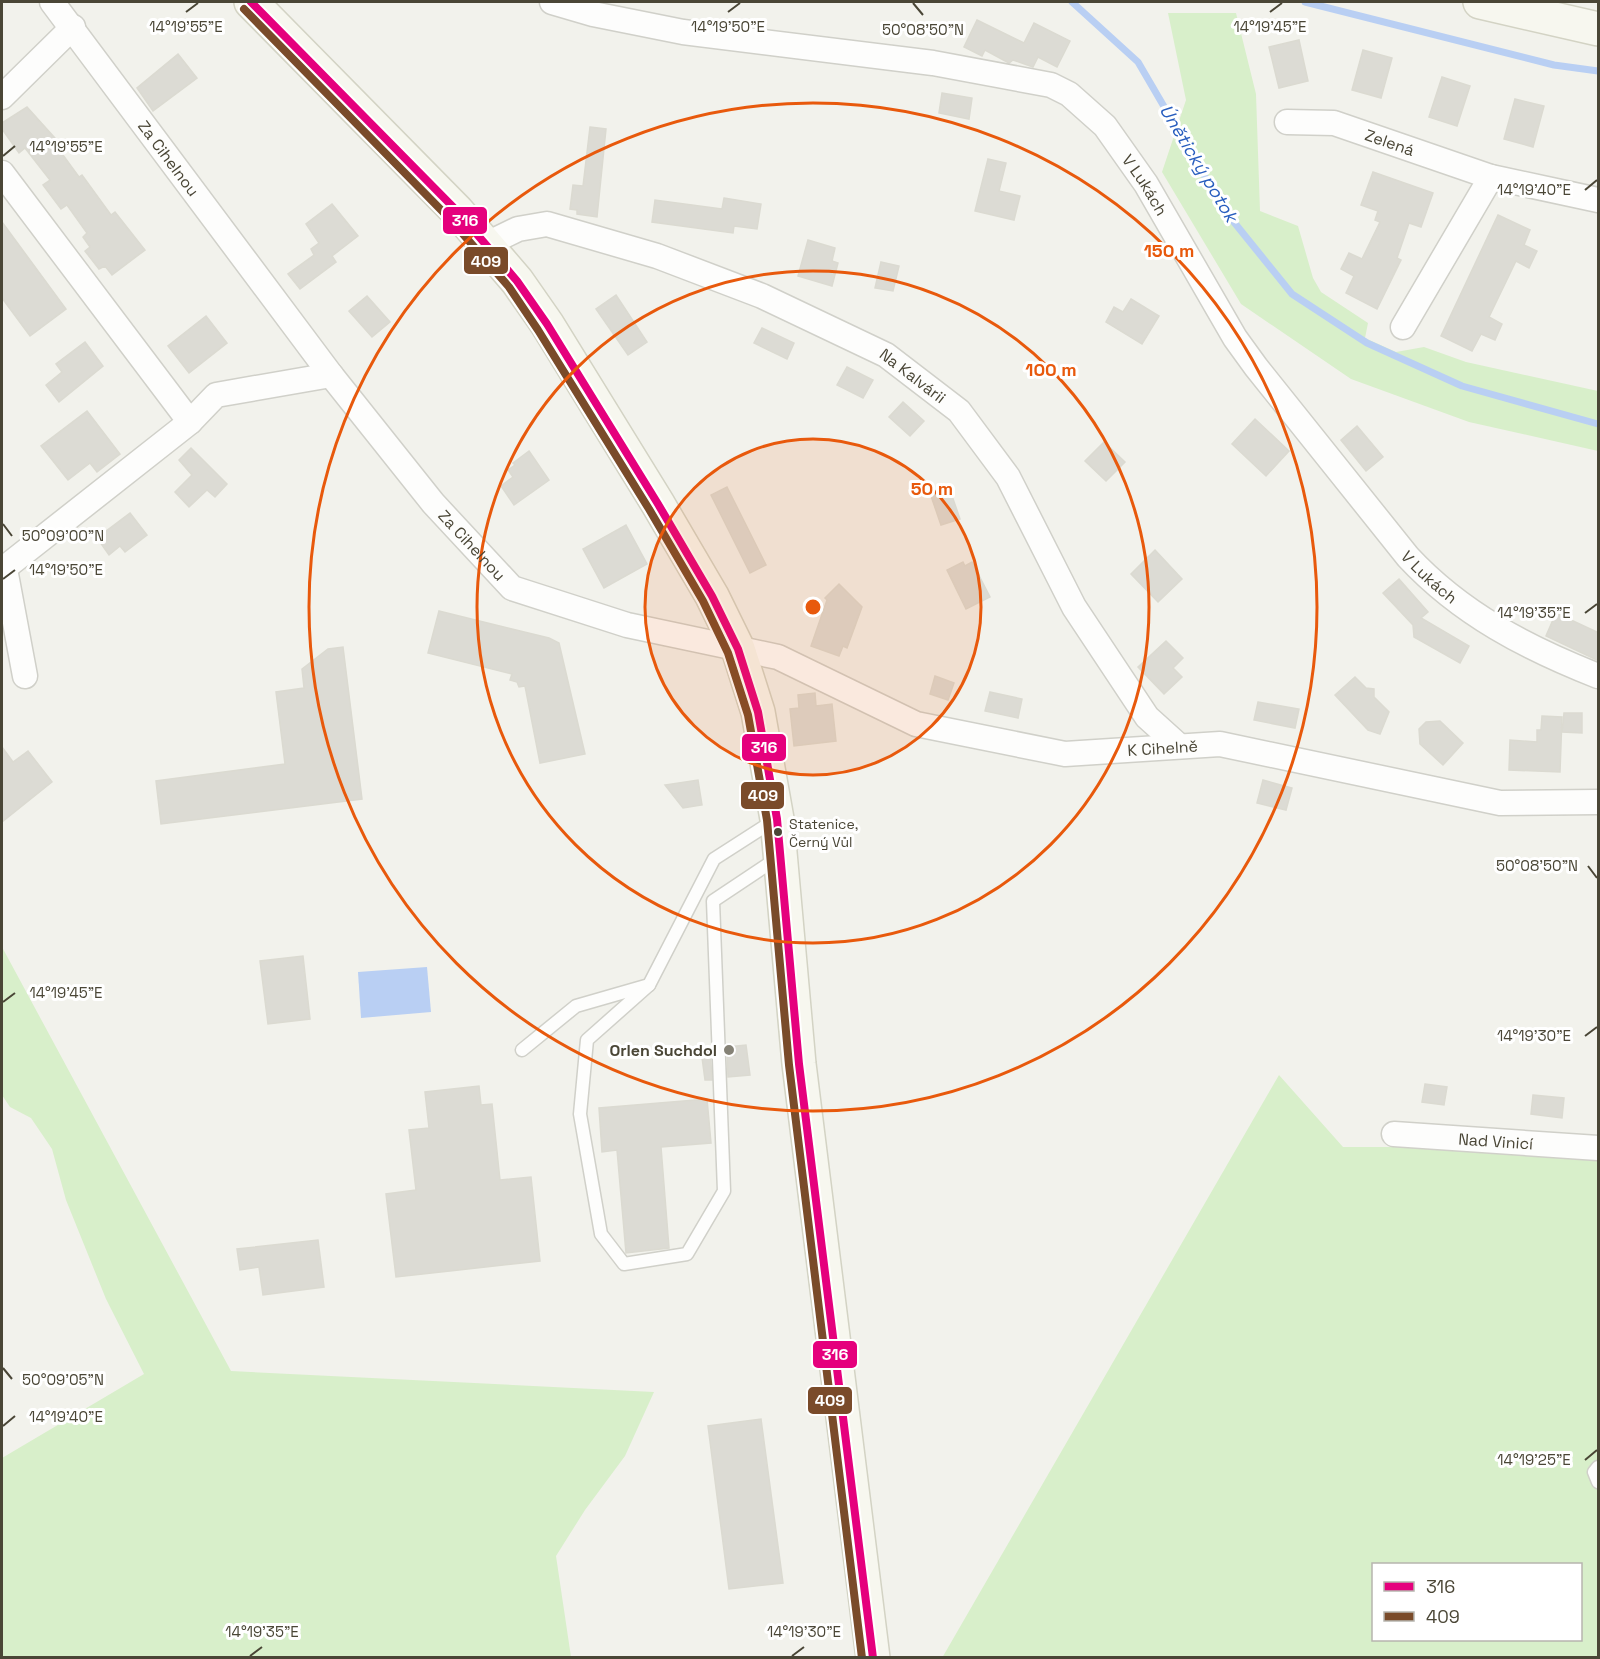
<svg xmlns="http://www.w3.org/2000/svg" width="1600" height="1659" viewBox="0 0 1600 1659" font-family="'Space Grotesk',sans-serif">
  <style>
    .green { fill: #d8efca; fill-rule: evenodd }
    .water { fill: #b9cff3 }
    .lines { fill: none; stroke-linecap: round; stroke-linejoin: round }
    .stream { stroke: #b9cff3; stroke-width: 7 }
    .building { fill: #dcdbd4; stroke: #dbdad1; stroke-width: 1.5 }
    .lane-casing { stroke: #d0d0c9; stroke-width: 15 }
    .street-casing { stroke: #d0d0c9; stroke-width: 27 }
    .secondary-casing { stroke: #d3d3c4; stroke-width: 36 }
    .lane { stroke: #fdfdfc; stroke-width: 12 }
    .street { stroke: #fdfdfc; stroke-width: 24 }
    .secondary { stroke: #f7f7ef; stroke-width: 33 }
    .bus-1-casing { stroke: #fff; stroke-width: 12 }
    .bus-2-casing { stroke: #fff; stroke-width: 12 }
    .bus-1 { stroke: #e5007d; stroke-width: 8 }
    .bus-2 { stroke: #7a4b2a; stroke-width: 8 }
    .ticks { fill: none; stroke: #4a4636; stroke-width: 2 }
    .ring { fill: none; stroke: #e8590c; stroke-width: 3 }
    .bus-dot { fill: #4a4636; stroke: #fff; stroke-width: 2 }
    .poi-dot { fill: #858276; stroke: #fff; stroke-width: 2 }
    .labels { text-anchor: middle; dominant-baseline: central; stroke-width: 6; stroke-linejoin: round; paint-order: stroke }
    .bus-label { font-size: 14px; fill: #4a4636; stroke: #fff; text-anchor: start }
    .street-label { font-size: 16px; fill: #4a4636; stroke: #fff }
    .poi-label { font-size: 16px; font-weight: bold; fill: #4a4636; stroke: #fff; text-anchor: end }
    .water-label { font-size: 18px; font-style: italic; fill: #275dbe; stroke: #fff }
    .ticks-label { font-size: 15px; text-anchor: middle; fill: #4a4636; stroke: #fff; stroke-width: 6; stroke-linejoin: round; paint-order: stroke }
    .centre { fill: #e8590c; stroke: #fff; stroke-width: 3 }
    .ring-label { font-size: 18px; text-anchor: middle; font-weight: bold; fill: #e8590c; stroke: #fff; stroke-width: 6; stroke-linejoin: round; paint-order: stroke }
    .line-badge { stroke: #fff; stroke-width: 2 }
    .badge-label { font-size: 16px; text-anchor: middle; font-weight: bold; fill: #fff }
  </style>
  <rect width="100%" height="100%" fill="#f2f2ec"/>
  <g class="green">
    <path d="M1168,13h68l20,81 4,117 38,15 15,52 8,14 47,31 -3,15 31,14 28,-5 42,15 132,29v60l-129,-29 -118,-43 -110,-75 -79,-132 24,-72z"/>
    <path d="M2,947l229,424 423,21 -29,64 -40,54 -29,46 15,101h-569v-199l142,-84 -38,-75 -40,-99 -14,-51 -21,-31 -21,-11 -8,-12z"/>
    <path d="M1279,1075l64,72h255v510l-656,1zM1374,1564h206v76h-206z"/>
  </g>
  <path class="water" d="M427,967l4,45 -70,6 -3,-46z"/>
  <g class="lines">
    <g class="stream">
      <path d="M1072,2l66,60 87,149 67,83 75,49 95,43 136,38"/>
      <path d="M1305,2l249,63 44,6"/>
    </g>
  </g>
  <g class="building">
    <path d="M977,20l47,23 10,-20 36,18 -13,26 -19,-10 -5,10 -20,-7 -4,3 -24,-13 -3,6 -18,-9z"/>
    <path d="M1299,40l9,41 -29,7 -10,-41z"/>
    <path d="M1363,50l29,8 -11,40 -29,-8z"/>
    <path d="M178,54l19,24 -44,33 -16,-23z"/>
    <path d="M1442,77l28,9 -13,40 -28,-9z"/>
    <path d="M942,93l30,5 -3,21 -30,-6z"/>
    <path d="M1515,99l29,7 -11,41 -29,-8z"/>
    <path d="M27,107l28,31 -3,2 27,37 3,-2 29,40 4,-3 30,38 -33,25 -7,-9 -6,3 -14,-18 5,-4 -7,-10 4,-4 -20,-28 -6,4 -18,-24 7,-5 -25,-32 -6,5 -17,-24v-6z"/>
    <path d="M590,127l16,2 -9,88 -20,-3v-4l-7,-1 3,-24 10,1z"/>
    <path d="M988,159l18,4 -7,28 21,5 -6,24 -39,-9z"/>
    <path d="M1373,172l60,21 -12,34 -12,-4 -12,35 4,2 -24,49 -31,-16 8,-17 -13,-7 8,-16 13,6 18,-37 -5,-2 3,-9 -17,-6z"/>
    <path d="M724,198l37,6 -4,25 -23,-3 -1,7 -81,-11 3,-22 67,9z"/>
    <path d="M332,204l26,32 -26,20 4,6 -36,27 -12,-15 26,-19 -3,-6 8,-6 -13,-19z"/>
    <path d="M1498,215l32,15 -6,15 13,6 -8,17 -13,-7 -27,56 13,7 -7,16 -14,-6 -9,17 -31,-15z"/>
    <path d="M2,222l64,87 -36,27 -28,-38z"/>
    <path d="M808,240l27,8 -3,13 6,2 -6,23 -34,-10z"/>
    <path d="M881,262l18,4 -6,25 -18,-3z"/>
    <path d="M616,295l31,47 -19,13 -32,-46z"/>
    <path d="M367,296l23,26 -18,15 -23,-26z"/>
    <path d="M1131,299l28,17 -17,28 -36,-22 8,-15 9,5z"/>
    <path d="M206,316l21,27 -38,30 -21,-27z"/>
    <path d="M762,328l32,15 -7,16 -33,-16z"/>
    <path d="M85,342l18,24 -44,36 -13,-17 16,-13 -6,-8z"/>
    <path d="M847,367l26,13 -10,18 -26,-13z"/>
    <path d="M903,402l21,19 -14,15 -21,-19z"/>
    <path d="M87,411l33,43 -23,18 -7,-9 -22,17 -27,-34z"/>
    <path d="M1255,419l34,32 -23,25 -34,-32z"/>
    <path d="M1357,426l26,31 -17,14 -25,-31z"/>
    <path d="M1104,442l21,20 -19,19 -21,-20z"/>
    <path d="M191,448l36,36 -12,13 -8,-7 -18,17 -14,-15 17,-17 -13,-15z"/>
    <path d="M529,451l20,29 -35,25 -13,-19 12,-9 -5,-7 7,-5 -2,-2z"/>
    <path d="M727,487l39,78 -16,8 -39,-78z"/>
    <path d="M950,490l10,29 -19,6 -10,-29z"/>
    <path d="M130,513l17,22 -22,17 -5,-6 -11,9 -12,-17z"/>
    <path d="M626,525l21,39 -43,24 -21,-39z"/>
    <path d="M1155,550l27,29 -24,23 -27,-28z"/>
    <path d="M963,562l2,4 7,-4 18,35 -24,12 -19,-39z"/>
    <path d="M1399,579l29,33 -7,6 48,28 -9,17 -46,-26 -1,-12 -30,-32z"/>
    <path d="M839,584l23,23 -15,41 -4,-2 -4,10 -28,-10 16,-46 -2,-2z"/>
    <path d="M439,611l110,27 10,5 26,111 -45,9 -15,-77 -6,1 -2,-5 -7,-2 2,-6 -84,-21z"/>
    <path d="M1556,613l43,20v28l-53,-25z"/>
    <path d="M1166,641l17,17 -10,10 9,9 -18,17 -26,-27z"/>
    <path d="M343,647l19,152 -201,25 -5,-43 129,-17 -9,-72 28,-4 -2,-19 26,-20z"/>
    <path d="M935,676l19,7 -6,17 -18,-6z"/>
    <path d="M1355,677l11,11 8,1v8l15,15 -9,22 -12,-4 -33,-35z"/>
    <path d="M990,692l32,7 -4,19 -33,-7z"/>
    <path d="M815,693l1,13 16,-2 4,37 -42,5 -4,-37 9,-1 -1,-13z"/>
    <path d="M1258,702l41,7 -4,19 -41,-8z"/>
    <path d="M1564,713h18v20l-20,-1z"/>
    <path d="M1542,716l20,1 -2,55 -51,-2 1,-30 27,2v-12h4z"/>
    <path d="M1440,721l23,22 -20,22 -23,-21 -1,-15 7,-7z"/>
    <path d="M2,747l11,15 15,-11 24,31 -50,40z"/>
    <path d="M698,780l4,25 -19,3 -18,-23z"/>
    <path d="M1263,780l29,8 -6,22 -29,-7z"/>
    <path d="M303,956l7,63 -42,5 -8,-63z"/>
    <path d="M746,1045l4,30 -22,2 -1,-30z"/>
    <path d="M710,1049l2,31h-7l-4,-30z"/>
    <path d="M1425,1084l22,3 -3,18 -22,-3z"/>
    <path d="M479,1086l2,19 11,-1 8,76 31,-3 9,84 -144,16 -10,-83 30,-4 -7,-60 20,-2 -4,-36z"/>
    <path d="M1533,1095l31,3 -2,20 -31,-4z"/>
    <path d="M707,1099l4,44 -50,4 8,101 -43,5 -9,-103 -15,2 -3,-44z"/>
    <path d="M318,1240l6,47 -61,8 -4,-28 -19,3 -3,-21z"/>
    <path d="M761,1419l22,164 -54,6 -21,-163z"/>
  </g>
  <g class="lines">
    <g class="lane-casing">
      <g id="lane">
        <path d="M649,985l-62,55 -7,74 21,120 23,30 63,-10 37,-63 -11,-290 63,-42"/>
        <path d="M522,1050l54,-44 73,-21 65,-126 59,-38"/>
        <path d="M1598,1467l-4,5 4,10"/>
      </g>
    </g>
    <g class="street-casing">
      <g id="street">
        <path id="s1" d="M52,2l279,373 102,128 79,85 115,37 151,32 138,67 149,30 155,-10 280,59 98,-1"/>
        <path id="s2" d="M552,2l41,12 90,18 250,31 118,22 18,9 36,32 41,58 89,154 21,29 152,190c53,57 119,91 190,119"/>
        <path d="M2,97l71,-70"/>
        <path id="s3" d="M1287,122l47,1 157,54 107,23"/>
        <path d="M2,173l188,249"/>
        <path id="s4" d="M487,244l31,-15 29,-5 110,32 105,40 124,59 73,56 49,66 66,130 73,110 31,28"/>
        <path d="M1403,327l88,-150"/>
        <path d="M5,569l20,107"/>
        <path d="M2,570l188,-148 26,-27 115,-20"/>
        <path id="s5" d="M1394,1134l204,14"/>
      </g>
    </g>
    <g class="secondary-casing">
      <g id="secondary">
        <path d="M251,2l206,209 60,70 30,43 111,180 54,92 26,53 20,63 19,107 22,245 74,594"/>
        <path d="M1480,2l118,27"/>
      </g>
    </g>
    <use href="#lane" class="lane"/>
    <use href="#street" class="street"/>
    <use href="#secondary" class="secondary"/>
    <g class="bus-1-casing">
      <path id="bus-1" d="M251,2l206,209 60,70 30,43 111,180 54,92 26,53 20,63 19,107 22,245 74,594"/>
    </g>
    <g class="bus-2-casing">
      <path id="bus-2" d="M244,9l205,209 60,69 29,43 111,179 54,92 25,52 20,62 19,105 22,245 73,593"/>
    </g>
    <use href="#bus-1" class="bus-1"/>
    <use href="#bus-2" class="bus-2"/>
  </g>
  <path class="ticks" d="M913,3l10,12M186,12l12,-9M728,12l12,-9M1270,12l12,-9M3,156l12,-10M1585,190l12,-10M3,524l9,12M3,579l12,-9M1585,613l12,-9M1588,866l9,12M3,1002l12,-9M1585,1036l12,-9M3,1368l9,11M3,1426l12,-10M1585,1460l12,-10M250,1656l12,-9M792,1656l12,-9"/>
  <circle cx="813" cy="607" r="168" fill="#e8590c" fill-opacity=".12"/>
  <g class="ring">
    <circle cx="813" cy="607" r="168"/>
    <circle cx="813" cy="607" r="336"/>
    <circle cx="813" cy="607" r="504"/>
  </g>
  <circle class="bus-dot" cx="778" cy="832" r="5"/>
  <circle class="poi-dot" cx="729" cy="1050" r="6"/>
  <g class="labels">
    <g class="bus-label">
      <text x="789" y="824">Statenice,<tspan x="789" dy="18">Černý Vůl</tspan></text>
    </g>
    <g class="street-label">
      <text stroke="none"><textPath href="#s3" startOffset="106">Zelená</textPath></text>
      <text stroke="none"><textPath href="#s1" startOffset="195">Za Cihelnou</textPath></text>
      <text stroke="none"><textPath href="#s2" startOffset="646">V Lukách</textPath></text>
      <text stroke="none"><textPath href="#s4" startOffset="462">Na Kalvárii</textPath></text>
      <text stroke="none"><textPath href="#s1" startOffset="687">Za Cihelnou</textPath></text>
      <text stroke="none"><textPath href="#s2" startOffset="1132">V Lukách</textPath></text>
      <text stroke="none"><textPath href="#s1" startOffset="1424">K Cihelně</textPath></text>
      <text stroke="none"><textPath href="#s5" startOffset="102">Nad Vinicí</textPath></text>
    </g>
    <g class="poi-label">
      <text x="717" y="1050">Orlen Suchdol</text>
    </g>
    <g class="water-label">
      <text transform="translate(1199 163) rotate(59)">Únětický potok</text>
    </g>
  </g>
  <g class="ticks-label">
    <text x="186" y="32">14°19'55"E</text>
    <text x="728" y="32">14°19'50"E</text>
    <text x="1270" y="32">14°19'45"E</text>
    <text x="923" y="35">50°08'50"N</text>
    <text x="66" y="152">14°19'55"E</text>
    <text x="1534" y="195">14°19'40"E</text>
    <text x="63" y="541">50°09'00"N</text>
    <text x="66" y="575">14°19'50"E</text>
    <text x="1534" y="618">14°19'35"E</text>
    <text x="1537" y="871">50°08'50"N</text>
    <text x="66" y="998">14°19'45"E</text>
    <text x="1534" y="1041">14°19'30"E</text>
    <text x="63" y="1385">50°09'05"N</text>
    <text x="66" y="1422">14°19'40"E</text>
    <text x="1534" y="1465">14°19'25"E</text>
    <text x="262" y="1637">14°19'35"E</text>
    <text x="804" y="1637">14°19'30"E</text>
  </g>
  <circle cx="813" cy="607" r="9" class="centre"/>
  <g class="ring-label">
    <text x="1169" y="257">150 m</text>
    <text x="1051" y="376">100 m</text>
    <text x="932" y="495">50 m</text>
  </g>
  <g class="line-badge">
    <rect x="442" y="206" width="46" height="29" rx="6" fill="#e5007d"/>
    <rect x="463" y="246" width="46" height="29" rx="6" fill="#7a4b2a"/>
    <rect x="741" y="733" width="46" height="29" rx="6" fill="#e5007d"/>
    <rect x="740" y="781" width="45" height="29" rx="6" fill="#7a4b2a"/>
    <rect x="812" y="1340" width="46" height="29" rx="6" fill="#e5007d"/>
    <rect x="807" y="1386" width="46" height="29" rx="6" fill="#7a4b2a"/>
  </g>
  <g class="badge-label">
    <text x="465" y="226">316</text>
    <text x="486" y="267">409</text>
    <text x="764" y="753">316</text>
    <text x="763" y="801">409</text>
    <text x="835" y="1360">316</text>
    <text x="830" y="1406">409</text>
  </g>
  <rect width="1600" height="1659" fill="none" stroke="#4a4636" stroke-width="6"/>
  <rect x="1372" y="1563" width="210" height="78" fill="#ffffff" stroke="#b7b5af" stroke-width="1.5"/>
  <rect x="1384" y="1582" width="30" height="9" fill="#e5007d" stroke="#b7b5af" stroke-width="1.5"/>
  <text x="1426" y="1593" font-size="18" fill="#4a4636">316</text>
  <rect x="1384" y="1612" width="30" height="9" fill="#7a4b2a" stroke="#b7b5af" stroke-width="1.5"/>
  <text x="1426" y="1623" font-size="18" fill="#4a4636">409</text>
</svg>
